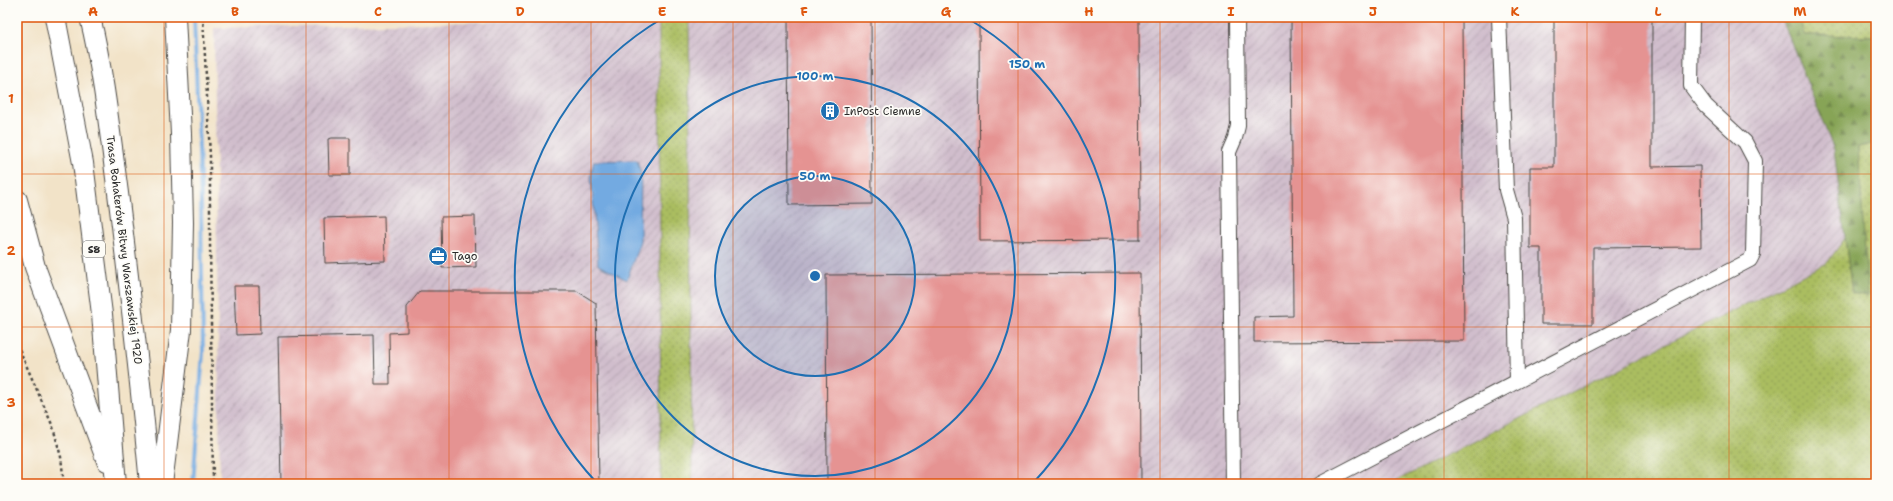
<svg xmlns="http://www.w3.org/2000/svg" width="1893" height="501" viewBox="0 0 1893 501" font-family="'Shantell Sans',sans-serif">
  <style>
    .industrial { fill: url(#industrial-furrows) }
    .grass { fill: url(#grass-dots); stroke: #6a7446 }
    .forest { fill: url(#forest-firs); stroke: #596841 }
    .water { fill: #73aae1; stroke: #4f6a86 }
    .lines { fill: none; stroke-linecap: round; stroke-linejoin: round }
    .stream { stroke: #73aae1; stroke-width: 4 }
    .building { fill: #e59392 }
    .minor-casing { stroke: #494743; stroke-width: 16 }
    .highway-casing { stroke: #494743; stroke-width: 22 }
    .path { stroke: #494743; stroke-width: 2.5; stroke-dasharray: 3 3; stroke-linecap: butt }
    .minor { stroke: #fff; stroke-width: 14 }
    .highway { stroke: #fff; stroke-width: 20 }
    .grid { fill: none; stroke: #df570e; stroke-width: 1; stroke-opacity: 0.55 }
    .ring { fill: none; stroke: #1f6fb2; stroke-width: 2 }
    .labels { text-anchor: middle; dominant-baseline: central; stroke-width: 3.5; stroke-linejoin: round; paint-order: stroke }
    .shield { fill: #fdfcf7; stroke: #6a6a68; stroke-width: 1 }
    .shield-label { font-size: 10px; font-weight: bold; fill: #2b2b2b }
    .poi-label { font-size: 11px; fill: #2b2b2b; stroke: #fdfcf7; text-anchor: start }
    .street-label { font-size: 11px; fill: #2b2b2b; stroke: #fdfcf7 }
    .centre { fill: #1f6fb2; stroke: #fdfcf7; stroke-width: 2 }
    .ring-label { font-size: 12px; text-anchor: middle; font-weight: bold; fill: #1f6fb2; stroke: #fdfcf7; stroke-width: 3.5; stroke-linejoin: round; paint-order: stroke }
    .neatline { fill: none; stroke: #df570e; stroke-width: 1.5 }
    .grid-label { font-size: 13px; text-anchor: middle; font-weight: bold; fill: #df570e }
  </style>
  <defs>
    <pattern id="industrial-furrows" width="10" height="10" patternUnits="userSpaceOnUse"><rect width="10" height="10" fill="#d0bdcc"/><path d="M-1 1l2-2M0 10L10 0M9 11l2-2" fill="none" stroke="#a99aa6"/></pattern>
    <pattern id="grass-dots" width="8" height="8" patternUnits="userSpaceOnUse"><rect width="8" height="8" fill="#aabd61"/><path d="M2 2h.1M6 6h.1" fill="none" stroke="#8b9a50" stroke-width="1.8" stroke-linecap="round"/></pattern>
    <pattern id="forest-firs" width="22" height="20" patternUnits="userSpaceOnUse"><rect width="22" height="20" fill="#87a457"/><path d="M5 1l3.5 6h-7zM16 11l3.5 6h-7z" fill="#6f8648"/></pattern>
  </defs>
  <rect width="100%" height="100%" fill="#fdfcf7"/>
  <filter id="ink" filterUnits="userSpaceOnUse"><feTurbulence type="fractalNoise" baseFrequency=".025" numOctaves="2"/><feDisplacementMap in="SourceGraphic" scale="8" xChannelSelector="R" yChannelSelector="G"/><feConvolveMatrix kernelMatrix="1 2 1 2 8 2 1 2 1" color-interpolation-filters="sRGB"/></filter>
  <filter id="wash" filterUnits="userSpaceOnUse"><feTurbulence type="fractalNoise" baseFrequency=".012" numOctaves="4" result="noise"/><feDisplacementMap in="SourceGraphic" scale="16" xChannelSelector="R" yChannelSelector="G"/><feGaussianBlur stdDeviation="0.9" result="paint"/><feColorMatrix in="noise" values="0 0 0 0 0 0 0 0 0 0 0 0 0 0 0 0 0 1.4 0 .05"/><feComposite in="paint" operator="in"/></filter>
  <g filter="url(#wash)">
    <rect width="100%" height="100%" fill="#f2e3c8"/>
    <g class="industrial">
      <path d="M689,17h1092l53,133 11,88 -18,25 -437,221h-698z"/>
      <path d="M659,18l2,466h-441l-6,-456z"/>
    </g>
    <g class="grass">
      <path d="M659,17h30l3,467h-31z"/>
      <path d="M1799,17h77v19l-73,-1z"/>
      <path d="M1876,143v341h-486l437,-221 18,-25 7,55 15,3 -9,-149z"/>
    </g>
    <path class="forest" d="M1781,17h18l5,18 72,1v107l-18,4 10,149 -16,-3 -18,-143z"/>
    <path class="water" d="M637,160l4,14 -1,67 -13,39 -29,-15 -7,-90 3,-14z"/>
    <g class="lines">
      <path class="stream" d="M193,484l10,-132 -2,-150 -7,-185"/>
    </g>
    <g id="blocks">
      <g class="building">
        <path d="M788,17h83l1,187 -83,1z"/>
        <path d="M979,17h160l1,223 -160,1z"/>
        <path d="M1291,17h171l2,324 -210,1v-25l39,-1z"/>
        <path d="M1554,17h98v150l48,-1 1,81 -108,1v76h-52v-76h-11v-81h24z"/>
        <path d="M332,138h18v37h-21l-1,-36z"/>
        <path d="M384,216l1,45 -60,2 -1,-45z"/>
        <path d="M475,216l1,51 -34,1 -1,-51z"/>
        <path d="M1140,273l1,211h-314l-1,-209z"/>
        <path d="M234,286h25l1,48 -24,1z"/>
        <path d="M420,291h157l19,12 3,181h-318l-3,-147 96,-2 1,49h15l-1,-51 18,-1v-25z"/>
      </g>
    </g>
  </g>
  <g filter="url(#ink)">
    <use href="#blocks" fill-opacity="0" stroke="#494743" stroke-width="1"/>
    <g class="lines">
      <g class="minor-casing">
        <g id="minor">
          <path d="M1499,17l7,173 8,28 3,163"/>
          <path d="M1233,484l-4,-332 6,-14 3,-12 -1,-109"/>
          <path d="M1320,484l430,-224 3,-6 2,-93 -10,-19 -39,-36 -15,-20 1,-69"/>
        </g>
      </g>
      <g class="highway-casing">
        <g id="highway">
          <path d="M55,17l28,146 19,151 14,170"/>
          <path d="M90,17c14,58 20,117 28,176 12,97 23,194 32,291"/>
          <path d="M17,200l18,67 72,194"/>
          <path d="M162,484l19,-154 2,-107 -2,-89 -6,-117"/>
        </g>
      </g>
      <g class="path">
        <path d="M203,17l7,139v87l3,241"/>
        <path d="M17,344l36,83 8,30 3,27"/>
      </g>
      <use href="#minor" class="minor"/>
      <use href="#highway" class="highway"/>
    </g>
  </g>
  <path class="grid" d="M164,17v467M306,17v467M449,17v467M591,17v467M733,17v467M875,17v467M1018,17v467M1160,17v467M1302,17v467M1444,17v467M1587,17v467M1729,17v467M17,174h1859M17,327h1859"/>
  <circle cx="815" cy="276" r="100" fill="#1f6fb2" fill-opacity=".12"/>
  <g class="ring">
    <circle cx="815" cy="276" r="100"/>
    <circle cx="815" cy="276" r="200"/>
    <path d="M597 483A300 300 0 0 1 663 18M967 18A300 300 0 0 1 1033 483"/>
  </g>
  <defs>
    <g id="building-disc" transform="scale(1)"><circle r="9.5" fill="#1f6fb2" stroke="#fdfcf7"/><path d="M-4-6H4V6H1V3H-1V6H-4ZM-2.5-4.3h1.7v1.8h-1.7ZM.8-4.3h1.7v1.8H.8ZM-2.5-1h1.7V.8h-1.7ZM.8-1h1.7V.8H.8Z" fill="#fff"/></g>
    <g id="office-disc" transform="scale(1)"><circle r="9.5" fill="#1f6fb2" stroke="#fdfcf7"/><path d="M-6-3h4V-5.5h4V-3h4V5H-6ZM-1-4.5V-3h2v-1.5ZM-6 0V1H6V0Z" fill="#fff"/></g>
  </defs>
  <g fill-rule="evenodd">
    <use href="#building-disc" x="830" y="111"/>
    <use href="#office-disc" x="438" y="256"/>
  </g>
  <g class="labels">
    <rect class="shield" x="83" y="241" width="22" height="16" rx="3"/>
    <g class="shield-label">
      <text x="94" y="249">S8</text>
    </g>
    <g class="poi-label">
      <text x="844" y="111">InPost Ciemne</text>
      <text x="452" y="256">Tago</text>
    </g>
    <g class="street-label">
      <text transform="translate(124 250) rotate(83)">Trasa Bohaterów Bitwy Warszawskiej 1920</text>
    </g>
  </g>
  <circle cx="815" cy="276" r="6" class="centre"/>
  <g class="ring-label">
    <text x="1027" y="68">150 m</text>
    <text x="815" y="80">100 m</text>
    <text x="815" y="180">50 m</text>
  </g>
  <rect width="1893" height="501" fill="none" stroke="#fdfcf7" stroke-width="44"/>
  <rect x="22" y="22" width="1849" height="457" class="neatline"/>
  <g class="grid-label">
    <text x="93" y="16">A</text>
    <text x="235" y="16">B</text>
    <text x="378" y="16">C</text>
    <text x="520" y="16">D</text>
    <text x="662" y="16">E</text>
    <text x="804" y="16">F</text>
    <text x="946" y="16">G</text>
    <text x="1089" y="16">H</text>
    <text x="1231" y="16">I</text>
    <text x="1373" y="16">J</text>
    <text x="1515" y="16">K</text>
    <text x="1658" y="16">L</text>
    <text x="1800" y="16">M</text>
    <text x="11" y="103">1</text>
    <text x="11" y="255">2</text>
    <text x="11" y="407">3</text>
  </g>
</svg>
